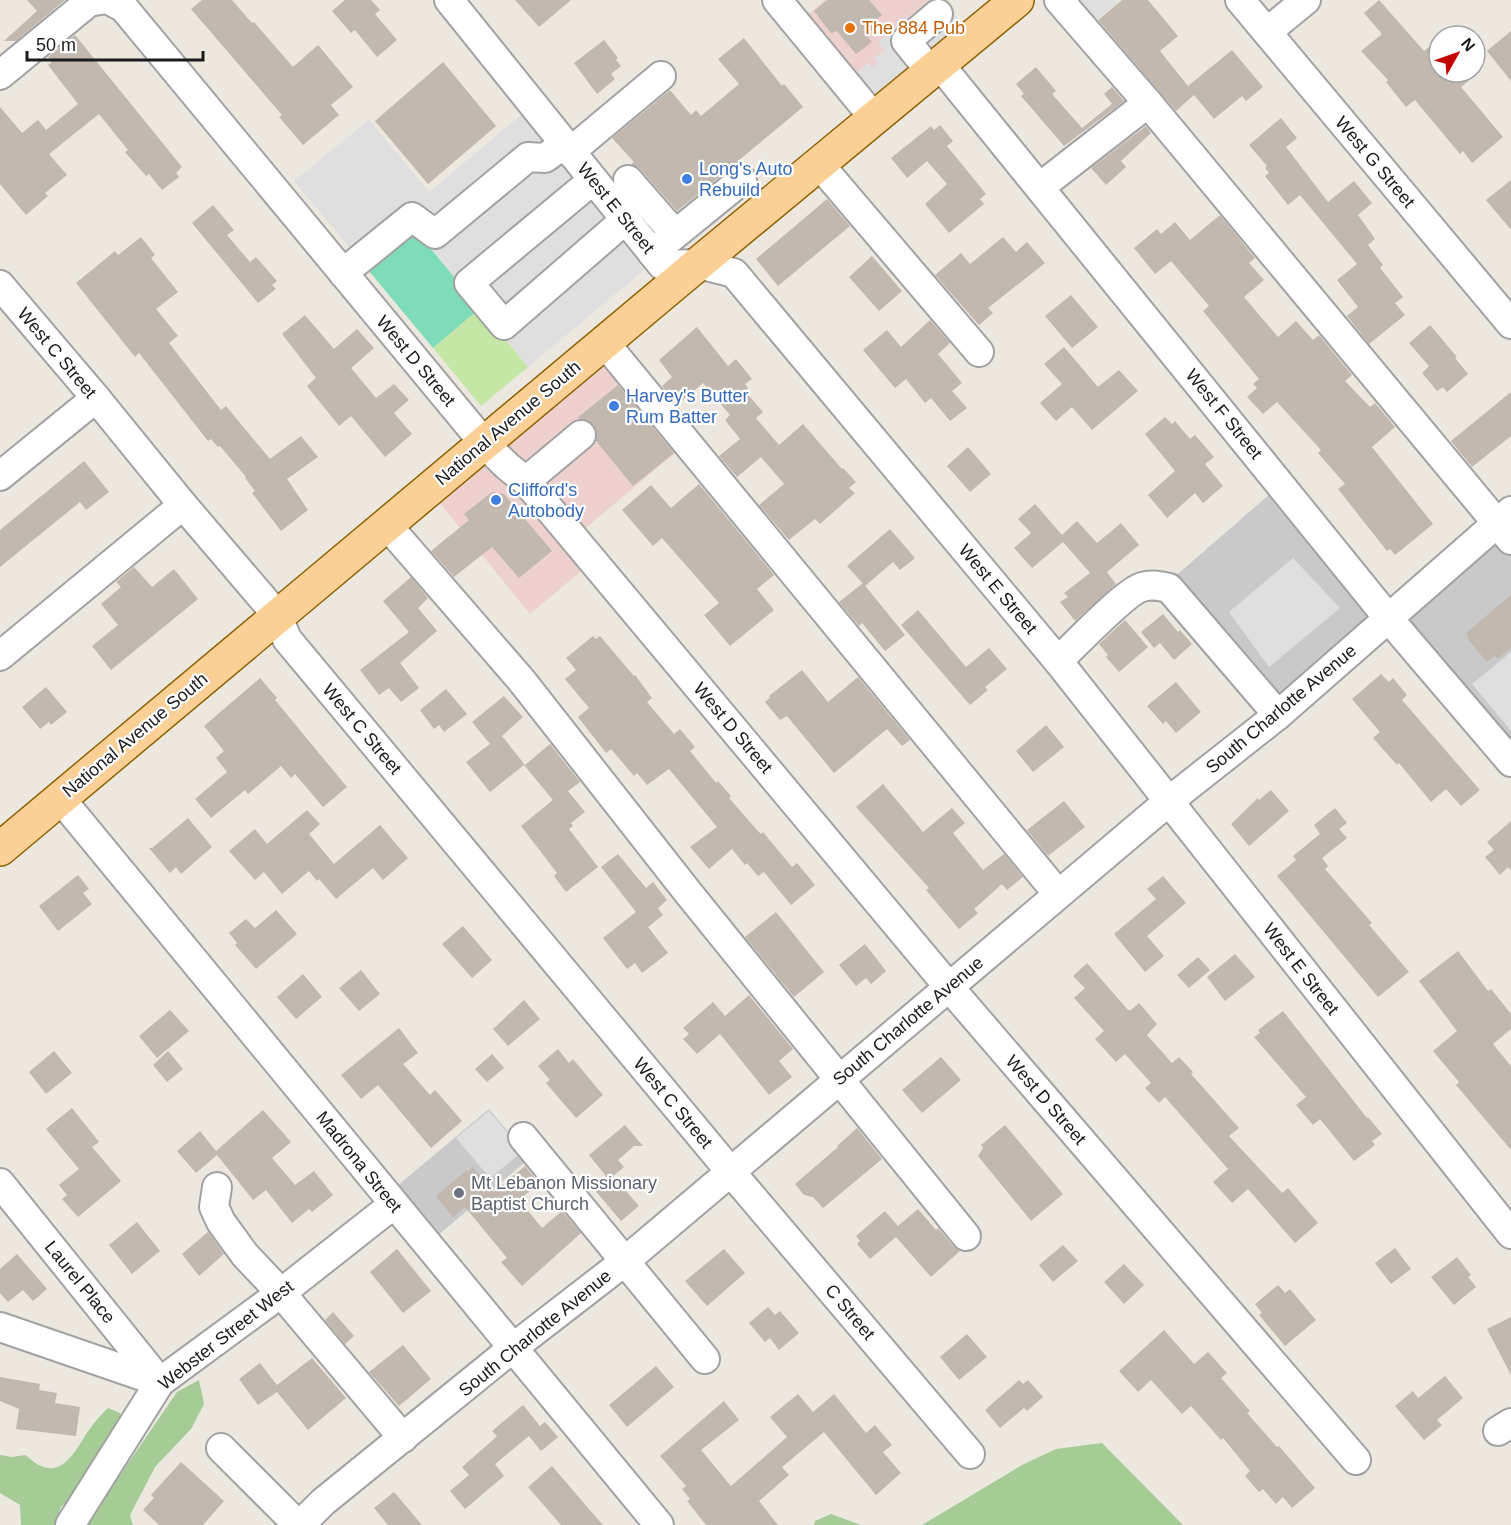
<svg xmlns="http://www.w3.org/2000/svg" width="1511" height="1525" viewBox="0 0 1511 1525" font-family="Helvetica,sans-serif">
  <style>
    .commercial { fill: #eed0cf }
    .religious { fill: #c9c9c9 }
    .grass { fill: #c5e7a5 }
    .forest { fill: #a5cc95 }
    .pitch { fill: #7edcb8 }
    .parking { fill: #dfdfdf }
    .building { fill: #c1b8b0 }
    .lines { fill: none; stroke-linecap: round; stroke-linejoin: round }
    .minor-casing { stroke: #a2a2a2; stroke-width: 32 }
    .major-casing { stroke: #906202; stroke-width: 36 }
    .minor { stroke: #fff; stroke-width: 28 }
    .major { stroke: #fad097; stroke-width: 33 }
    .food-dot { fill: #e8710a; stroke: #fff; stroke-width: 2 }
    .shop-dot { fill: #3f7fe0; stroke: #fff; stroke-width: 2 }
    .worship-dot { fill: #6b7280; stroke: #fff; stroke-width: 2 }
    .labels { text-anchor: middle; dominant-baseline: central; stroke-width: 4.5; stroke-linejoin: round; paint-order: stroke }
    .food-label { font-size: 18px; fill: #c56008; stroke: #fff; text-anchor: start }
    .street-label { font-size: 18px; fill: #1b1b1b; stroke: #fff }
    .shop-label { font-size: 18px; fill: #366cbe; stroke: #fff; text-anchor: start }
    .worship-label { font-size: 18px; fill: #5b616d; stroke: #fff; text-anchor: start }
  </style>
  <rect width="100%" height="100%" fill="#ece8e0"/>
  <g class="commercial">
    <path d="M825,0h117l-69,100 -67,-84z"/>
    <path d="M604,345l82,99 -110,92 -88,-93z"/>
    <path d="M484,445l108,117 -62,52 -100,-123z"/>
  </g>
  <g class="religious">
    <path d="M1278,487l107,131 -105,92 -108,-131z"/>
    <path d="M1511,515v244l-119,-140z"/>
    <path d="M489,1109l41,49 -93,78 -41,-49z"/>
  </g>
  <path class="grass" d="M480,308l48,59 -47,39 -48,-58z"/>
  <g class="forest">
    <path d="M199,1380l5,24 -13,25 -36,38 -25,48 3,10h-45l6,-12 83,-121z"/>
    <path d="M108,1408l12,5 5,13 -47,66 -17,15 -7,18h-33l-1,-20 -20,-12v-38l12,2 13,-2c5,3 10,9 16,11 24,11 37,-21 48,-36 5,-8 12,-15 19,-22z"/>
    <path d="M1102,1443l81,82h-261l102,-61 32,-15z"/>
    <path d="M831,1514l30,11h-47l1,-4z"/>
  </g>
  <path class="pitch" d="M411,225l69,83 -47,40 -69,-83z"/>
  <g class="parking">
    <path d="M929,0h13l21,25 -90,75 -20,-25 15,-12 4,5 6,-5 -4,-5 10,-8 -6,-8z"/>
    <path d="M1073,0h42l2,3 -25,20z"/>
    <path d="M521,115l123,155 -116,97 -116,-142 -48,40 -70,-84 75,-61 60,72z"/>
    <path d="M1293,558l47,50 -71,59 -40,-55z"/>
    <path d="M1511,652v79l-39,-47z"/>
    <path d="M489,1111l34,40 -33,27 -34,-40z"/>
  </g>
  <g class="building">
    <path d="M27,0h38l-49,41h-12l33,-30z"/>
    <path d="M202,0h30l20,23 2,-1 39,45 25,-22 35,42 -22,18 8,10 -36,30 -24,-28 3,-2 -91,-106z"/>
    <path d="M345,0h26l9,10 -5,4 22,26 -20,17 -22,-27 -4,3 -19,-22z"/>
    <path d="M515,0h56l-32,27z"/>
    <path d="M827,0h42l13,15 -8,7 3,4 -11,9 6,7 -16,12 -19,-23 -6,2 -17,-22z"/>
    <path d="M1122,0h26l30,36 -18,15 28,35 44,-36 31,37 -17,14 -4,-5 -28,23 -20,-24 -18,16 -78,-91z"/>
    <path d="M1379,0l45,51 15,-12v33h40l-18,15 42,50 -31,26 -9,-12 -3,3 -45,-54 -9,7 -20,-25 2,-2 -27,-29 21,-17 -18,-21z"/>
    <path d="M1511,31v50l-24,-30z"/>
    <path d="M75,35l107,132 -6,6 3,4 -17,13 -13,-16 -3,2 -21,-24 3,-2 -29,-36 -50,40 18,21 -22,18 3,3 -22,19 -26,-31v-77l22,26 16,-13 8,10 32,-26 -30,-39 4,-3 -4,-5z"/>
    <path d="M744,38l38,48 2,-2 19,23 -65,54 2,3 -8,3 -55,44 -37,-42 -9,-5 3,-2 -22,-24 58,-48 21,25 5,-5 5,6 38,-32 -21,-25z"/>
    <path d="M604,40l14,18 -2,2 5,6 -10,8 4,5 -18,15 -23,-31z"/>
    <path d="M443,62l53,64 -68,58 -53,-63z"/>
    <path d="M1036,67l20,24 -4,3 30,34 30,-24 -8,-10 8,-7 12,14 -60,45 -43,-50 3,-2 -8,-10z"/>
    <path d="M1281,118l16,20 -11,9 42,55 26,-21 18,22 -14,12 17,24 -7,6 15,20 -3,3 23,29 -8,6 10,12 -36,29 -22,-28 11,-9 -21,-27 20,-16 -57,-69 -12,10 -23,-29 4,-3 -4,-5 2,-2 -18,-21z"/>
    <path d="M940,125l13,16 -6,5 39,48 -6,5 4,5 -35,29 -24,-29 22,-20 -20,-23 -20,17 -16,-20 40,-32 3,4z"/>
    <path d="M1146,126l5,7 -30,28 5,6 -20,18 -15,-17z"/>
    <path d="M1511,180v50l-25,-30z"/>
    <path d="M827,199l23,27 -72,60 -22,-27z"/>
    <path d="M213,205l21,25 -7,5 23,27 6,-5 21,24 -5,4 4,4 -18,14 -66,-80z"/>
    <path d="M1220,215l35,43 -6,5 15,17 -20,17 34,40 18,-16 17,19 6,-5 33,40 -7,6 25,26 5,-4 20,24 -23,20 61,77 -38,31 -5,-6 -3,2 -49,-62 7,-5 -27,-31 3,-3 -44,-48 -14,12 -16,-17 10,-9 -4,-4 6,-5 -56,-68 6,-5 -38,-45 -16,13 -21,-26 23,-19 4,5 14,-12 15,18z"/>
    <path d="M141,237l14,18 -4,3 27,34 -22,17 22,27 -9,7 52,67 5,-4 44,53 31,-23 17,21 -31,22 21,31 -27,21 -29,-38 3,-2 -10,-13 1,-1 -26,-31 -2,1 -7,-8 -3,2 -69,-88 -4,4 -59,-74 39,-32 3,4z"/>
    <path d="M1003,237l13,15 11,-10 18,21 -57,45 5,5 -14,12 -44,-50 26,-22 9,11z"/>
    <path d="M872,256l30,35 -23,20 -30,-34z"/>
    <path d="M1071,295l27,32 -26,21 -27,-32z"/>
    <path d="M305,315l29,34 23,-20 17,19 -23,20 25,30 18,-14 15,16 -15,13 18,21 -27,23 -34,-41 -12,10 -32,-40 9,-8 -34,-44z"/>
    <path d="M930,320l20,23 -12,11 24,29 -10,8 15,17 -17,13 -19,-23 -6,5 -19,-24 -11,9 -32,-38 24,-20 14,17z"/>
    <path d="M1430,325l27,32 -2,1 13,16 -21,18 -4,-5 -6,4 -15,-18 7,-7 -20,-23z"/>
    <path d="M697,327l31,39 8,-7 16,20 -7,5 3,4 -3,3 18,21 -7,6 23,27 24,-21 39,45 1,-1 13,14 -7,6 6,5 -35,31 -5,-5 -26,21 -30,-35 25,-21 -23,-27 -24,20 -18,-21 21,-17 -15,-19 5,-5 -27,-32 -26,22 -15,-19 10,-9 -13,-17z"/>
    <path d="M1064,347l34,40 21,-17 19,21 -46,39 -20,-23 -16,14 -16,-18 22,-19 -18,-20z"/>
    <path d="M618,385l56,68 -41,33 -37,-45 1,-8 -3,-8 -7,-5 -10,-2z"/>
    <path d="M1511,392v44l-39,31 -21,-26z"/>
    <path d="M1165,417l7,7 3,-3 15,18 5,-4 19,22 -9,7 18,22 -20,17 -8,-10 -28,25 -19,-23 27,-24 -30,-37z"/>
    <path d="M968,447l23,27 -21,18 -23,-26z"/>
    <path d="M84,461l25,31 -23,18 -6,-8 -80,65v-37z"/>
    <path d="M699,484l75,91 -17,14 17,21 -44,36 -26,-31 15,-12 -57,-65 -9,8 -31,-36 29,-25 20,23z"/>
    <path d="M492,492l12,2 48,57 -33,27 -27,-31 -38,30 -23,-26 38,-31 -5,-6z"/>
    <path d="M1035,504l27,31 15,-14 20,22 24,-20 18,22 -32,27 9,12 -41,37 -15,-19 8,-5 -4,-4 26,-20 -27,-31 -31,26 -18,-20 17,-15 -13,-14z"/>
    <path d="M890,529l25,29 -15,12 -7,-8 -28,24 -18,-20z"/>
    <path d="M134,567l18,20 22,-18 24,30 -87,71 -19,-24 26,-21 -17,-21 20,-17 -5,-5z"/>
    <path d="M411,577l17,21 -10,10 19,23 -37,32 19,25 -18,14 -12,-14 -10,7 -19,-25 49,-38 -26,-31z"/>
    <path d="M863,583l42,52 -20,16 -23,-28 -3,3 -20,-24z"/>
    <path d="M1511,595v53l-13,11 -3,-3 -8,6 -20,-24 2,-1 -3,-4z"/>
    <path d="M918,610l48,57 23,-19 18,21 -22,18 3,3 -18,15 -69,-80z"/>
    <path d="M1163,614l15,18 2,-2 12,14 -18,16 -14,-17 -6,5 -13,-16z"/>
    <path d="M1125,620l23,27 -29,25 -13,-15 2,-2 -9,-11z"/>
    <path d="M593,636l3,3 4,-3 34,40 1,-1 17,23 -5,4 27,32 6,-5 15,18 -5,4 26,32 2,-2 13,15 -2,2 28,32 4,4 2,-2 29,35 5,-4 18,22 -24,20 -27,-33 -6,4 -11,-13 -2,2 -13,-16 -23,20 -19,-22 27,-20 -48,-58 -22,16 -10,-12 -3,3 -23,-27 -5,4 -28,-36 11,-9 -24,-29 11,-9 -10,-12z"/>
    <path d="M802,670l26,32 30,-25 52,63 -8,6 -15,-17 -53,44 -47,-57 -7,4 -15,-18 5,-4 -1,-2z"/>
    <path d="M1381,674l8,8 4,-4 14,17 -5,5 78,90 -19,16 -15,-17 -15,13 -32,-39 -2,2 -24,-27 7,-6 -28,-33z"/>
    <path d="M260,678l17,20 -2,2 72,87 -24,20 -28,-33 -4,4 -10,-12 -33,28 -3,-4 -34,28 -16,-19 32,-27 -11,-14 8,-7 -20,-25z"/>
    <path d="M1176,682l25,30 -25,21 -10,-12 -3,3 -16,-18z"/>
    <path d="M46,687l21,25 -16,13 -2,-3 -9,7 -18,-22z"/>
    <path d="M446,689l21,25 -23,18 -5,-7 -5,4 -14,-19z"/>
    <path d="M504,696l19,21 -21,19 23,29 25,-21 30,38 -12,9 17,21 -14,11 2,3 -4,3 29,38 -32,25 -12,-16 3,-3 -36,-47 32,-26 -29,-35 -34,27 -24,-30 24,-18 -18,-22z"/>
    <path d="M1046,725l18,22 -31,25 -17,-21z"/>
    <path d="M883,784l40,48 29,-24 13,15 -12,10 30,37 21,-16 19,23 -16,13 -5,-6 -28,25 4,4 -19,16 -33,-39 3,-2 -73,-81z"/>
    <path d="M1271,790l18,21 -40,35 -18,-22 27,-26 1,2z"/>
    <path d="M1064,801l21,26 -37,29 -21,-26z"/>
    <path d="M1335,808l12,15 -8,6 8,9 -25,20 6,8 -3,3 47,54 -3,2 40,47 -31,25 -101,-121 19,-16 -3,-4 27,-22 -6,-9z"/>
    <path d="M307,810l13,14 -11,10 25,30 46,-39 28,33 -25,22 -10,-12 -37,31 -17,-20 -2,2 -8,-10 -27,23 -18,-22 -9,8 -26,-29 26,-22 12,15z"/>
    <path d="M188,818l24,29 -31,27 -5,-7 -6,6 -21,-25h3z"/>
    <path d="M1511,821v50l-3,-4 -8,8 -15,-18 9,-7 -7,-8z"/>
    <path d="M618,854l28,34 7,-6 14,18 -9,8 5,7 -15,12 20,26 -26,20 -7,-10 -8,6 -24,-31 33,-26 -35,-45z"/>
    <path d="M78,875l11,14 -6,4 9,11 -34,27 -19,-25z"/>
    <path d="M1163,876l23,27 -39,33 17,20 -19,16 -31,-38 42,-35 -9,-10z"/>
    <path d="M276,910l21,24 -41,35 -21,-24 2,-2 -8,-10 17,-14 9,9z"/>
    <path d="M776,912l48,60 -30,25 -49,-60z"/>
    <path d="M463,926l29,34 -20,18 -30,-34z"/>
    <path d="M865,944l21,27 -15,13 -5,-6 -10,8 -17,-21z"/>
    <path d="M1458,951l30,40 3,-2 20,25v15l-18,15 18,22v84l-55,-65 3,-3 -26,-31 24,-20 -38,-50z"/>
    <path d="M1235,954l20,23 -30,24 -18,-24z"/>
    <path d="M1198,957l12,13 -21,18 -12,-13z"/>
    <path d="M1087,963l41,47h3l8,-7 18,21 -10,11 25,28 7,-6 14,15 -2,2 48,54 -10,8 53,57 6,-5 30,35 -23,20 -47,-54 -16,14 -19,-21 15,-13 -63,-72 -6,6 -14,-15 6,-5 -26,-29 -9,8 -21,-23 9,-8 -30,-33 11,-10 -12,-12z"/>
    <path d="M361,970l19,24 -21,17 -20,-23z"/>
    <path d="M303,974l19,23 -26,22 -19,-22z"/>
    <path d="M749,995l44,54 -14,12 13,16 -23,18 -49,-61 -23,20 -14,-15 6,-5 -6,-6 30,-26 12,14z"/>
    <path d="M524,1000l16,19 -32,27 -15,-17z"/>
    <path d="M170,1010l19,21 -32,27 -18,-22z"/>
    <path d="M1283,1011l84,107 1,-1 14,17 -10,7 3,4 -21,16 -34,-42 -7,6 -17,-20 10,-8 -52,-60 6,-4 -2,-3z"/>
    <path d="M399,1028l19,25 -15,11 27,31 5,-5 27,31 -31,27 -53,-63 -17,14 -20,-24z"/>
    <path d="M558,1049l11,14 4,-4 30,36 -27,23 -30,-35 4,-3 -12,-14z"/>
    <path d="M54,1051l18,22 -26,21 -17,-22z"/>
    <path d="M168,1051l15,18 -16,13 -14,-17z"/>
    <path d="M492,1054l12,14 -17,14 -12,-13z"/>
    <path d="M941,1057l20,23 -39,33 -20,-23z"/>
    <path d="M72,1108l27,34 -7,5 29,34 -43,36 -16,-18 5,-4 -8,-10 20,-16 -33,-40z"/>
    <path d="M263,1110l28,32 -19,16 23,27 19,-14 19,24 -21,17 -3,-3 -17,14 -26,-33 -13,10 -36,-45 -21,18 -19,-22 23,-20 16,20z"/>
    <path d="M625,1125l18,21h-9l-16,14 6,7 -11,9 26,30 -18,15 -28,-33 13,-12 -17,-21z"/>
    <path d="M1005,1125l58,69 -32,27 -53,-65 5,-8 -2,-3z"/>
    <path d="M857,1128l25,31 -59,49 -10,-11 -9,-2 -9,-11 43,-37 -1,-1z"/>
    <path d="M525,1166l14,17 -20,17 23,28 20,-17 19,22 -59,53 -21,-24 6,-4 -42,-51 -12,10 -17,-21 31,-26 1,2 5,-5 21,25z"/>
    <path d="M918,1209l18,21 2,-2 15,18 7,5 -29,26 -35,-40 -26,22 -13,-15 3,-3 -4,-5 29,-25 13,15z"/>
    <path d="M137,1222l23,29 -28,23 -23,-29z"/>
    <path d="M208,1232l16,22 -25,22 -17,-22z"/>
    <path d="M1063,1245l15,16 -25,21 -14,-17z"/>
    <path d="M1395,1248l16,21 -20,15 -16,-21z"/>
    <path d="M397,1249l34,42 -28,22 -33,-41z"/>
    <path d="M724,1249l21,24 -38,33 -22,-25z"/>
    <path d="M17,1254l30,35 -14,12 -10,-11 -15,12 -8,-9v-24z"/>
    <path d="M1457,1257l14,18 -3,2 8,10 -22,18 -23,-28z"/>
    <path d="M1124,1264l20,21 -20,19 -20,-22z"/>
    <path d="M1278,1285l7,8 5,-4 26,31 -31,26 -26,-31 3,-2 -7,-9z"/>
    <path d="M768,1307l7,8 5,-4 19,22 -20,17 -9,-12 -5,4 -16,-19z"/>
    <path d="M333,1312l21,24 -9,8 -20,-24z"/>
    <path d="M1511,1317v58l-24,-46z"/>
    <path d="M1164,1330l30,34 14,-12 19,21 -6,5 29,33 -3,2 30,34 2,-1 36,42 -23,20 -9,-11 -7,7 -13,-15 -4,3 -14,-16 5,-5 -27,-33 -2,2 -30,-34 -9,8 -31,-34 -13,12 -19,-21z"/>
    <path d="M967,1334l20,23 -28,23 -19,-23z"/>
    <path d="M403,1345l28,34 -32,27 -30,-34z"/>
    <path d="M312,1358l34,40 -38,32 -31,-38 -19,13 -19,-26 21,-16 17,22z"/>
    <path d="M656,1366l18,21 -47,40 -18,-22z"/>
    <path d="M1445,1376l18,22 -26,22 5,5 -18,15 -29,-34 18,-15 5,7z"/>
    <path d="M0,1377l40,7 -1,6 18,3 -2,10 25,4 -4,29 -60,-7 3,-20 -19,-8z"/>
    <path d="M1019,1380l4,4 5,-4 15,17 -16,14 -3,-3 -24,20 -15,-18z"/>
    <path d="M798,1394l15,18 21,-18 32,39 9,-8 17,20 -9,7 18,21 -25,22 -52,-63 -42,35 7,8 -30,26 19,24h-72l-19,-24 3,-2 -8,-10 4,-3 -26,-30 64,-55 15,19 -38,30 30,36 56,-49 -17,-20z"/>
    <path d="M523,1405l17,21 5,-4 13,15 -17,14 -12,-15 -34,28 9,12 -39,33 -15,-18 19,-16 -7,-8 31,-27 4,-4 -5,-5z"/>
    <path d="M181,1462l43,39 -21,24h-44l-16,-15 11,-12 -3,-3z"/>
    <path d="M552,1466l43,50 8,9h-42l-33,-38z"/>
    <path d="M394,1492l28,33h-34l-14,-17z"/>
  </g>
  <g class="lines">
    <g class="minor-casing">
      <g id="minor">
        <path d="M109,0l15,8 360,435 23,23 19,15 423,506 407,473"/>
        <path d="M449,0l213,265 36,-1 36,9 324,388 453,573"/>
        <path d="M777,0l98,119"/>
        <path d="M1059,0l89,103 363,437"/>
        <path d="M1240,0l271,324"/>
        <path d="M1267,32l39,-32"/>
        <path d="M940,65l449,554 122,143"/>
        <path d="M931,72l-25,-31 32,-27"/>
        <path d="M0,75l89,-73 11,-2"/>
        <path d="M570,152l91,-76"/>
        <path d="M819,164l160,188"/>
        <path d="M593,180l-124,103 35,42 121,-105"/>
        <path d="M628,180l47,54"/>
        <path d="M1040,187l108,-84"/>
        <path d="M652,253l90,-73"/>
        <path d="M343,273l69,-56 23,17 93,-77 17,1 19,-14"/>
        <path d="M0,285l96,113 87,107 94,110 10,24 443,532 240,283"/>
        <path d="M604,342l454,552"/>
        <path d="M0,476l96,-78"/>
        <path d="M526,481l55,-46"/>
        <path d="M387,525l135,156 164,209 280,346"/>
        <path d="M0,656l183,-151"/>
        <path d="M1058,661c16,-15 67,-69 84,-74 10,-3 17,-1 27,1l109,127"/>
        <path d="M60,798l599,727"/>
        <path d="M523,1137l182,222"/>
        <path d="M0,1183l160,199"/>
        <path d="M217,1187l-3,20 7,15 24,33 36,38 122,145"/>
        <path d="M0,1327l160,55"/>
        <path d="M1498,1431l13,-8"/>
        <path d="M221,1448l77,77"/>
        <path d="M70,1525l90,-143 121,-89 113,-89"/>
        <path d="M300,1525l23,-23 191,-155 110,-85 545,-461 109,-86 233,-204"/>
      </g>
    </g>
    <g class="major-casing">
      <path id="major" d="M0,849l698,-585 319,-264"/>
    </g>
    <use href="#minor" class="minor"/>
    <use href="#major" class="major"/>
  </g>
  <circle class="food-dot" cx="850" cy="28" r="6"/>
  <g class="shop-dot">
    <circle cx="687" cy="179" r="6"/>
    <circle cx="614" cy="406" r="6"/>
    <circle cx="496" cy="500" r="6"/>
  </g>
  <circle class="worship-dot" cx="459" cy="1193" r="6"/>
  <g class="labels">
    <g class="food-label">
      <text x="862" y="28">The 884 Pub</text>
    </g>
    <g class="street-label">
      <text transform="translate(1375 162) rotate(50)">West G Street</text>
      <text transform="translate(616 208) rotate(51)">West E Street</text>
      <text transform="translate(57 353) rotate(50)">West C Street</text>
      <text transform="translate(416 361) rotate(50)">West D Street</text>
      <text transform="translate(1224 414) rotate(51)">West F Street</text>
      <text transform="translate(508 423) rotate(-40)">National Avenue South</text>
      <text transform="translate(998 589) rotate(50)">West E Street</text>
      <text transform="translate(1281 709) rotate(-40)">South Charlotte Avenue</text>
      <text transform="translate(733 728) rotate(50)">West D Street</text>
      <text transform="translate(362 729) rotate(50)">West C Street</text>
      <text transform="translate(135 735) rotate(-40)">National Avenue South</text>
      <text transform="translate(1301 969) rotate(52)">West E Street</text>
      <text transform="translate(908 1021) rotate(-40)">South Charlotte Avenue</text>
      <text transform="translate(1046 1100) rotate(49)">West D Street</text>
      <text transform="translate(673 1103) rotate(50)">West C Street</text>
      <text transform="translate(359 1162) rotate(51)">Madrona Street</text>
      <text transform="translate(80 1282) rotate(51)">Laurel Place</text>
      <text transform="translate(850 1312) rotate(50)">C Street</text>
      <text transform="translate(535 1333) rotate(-39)">South Charlotte Avenue</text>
      <text transform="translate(226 1335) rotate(-38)">Webster Street West</text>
    </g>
    <g class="shop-label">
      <text x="699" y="169">Long's Auto<tspan x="699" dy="21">Rebuild</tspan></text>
      <text x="626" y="396">Harvey's Butter<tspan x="626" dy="21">Rum Batter</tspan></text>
      <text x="508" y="490">Clifford's<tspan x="508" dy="21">Autobody</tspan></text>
    </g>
    <g class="worship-label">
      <text x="471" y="1183">Mt Lebanon Missionary<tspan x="471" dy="21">Baptist Church</tspan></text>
    </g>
  </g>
  <g transform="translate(1457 54) rotate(50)"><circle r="28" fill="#ffffff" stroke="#a4a4a4" stroke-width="1.5"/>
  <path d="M0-4.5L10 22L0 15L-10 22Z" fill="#c30402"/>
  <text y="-9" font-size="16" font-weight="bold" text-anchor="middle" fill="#1b1b1b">N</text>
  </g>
  <path d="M27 51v9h176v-9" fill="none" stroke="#1b1b1b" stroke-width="3"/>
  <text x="36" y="51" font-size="18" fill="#1b1b1b" stroke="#ffffff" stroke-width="4.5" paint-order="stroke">50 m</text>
</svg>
